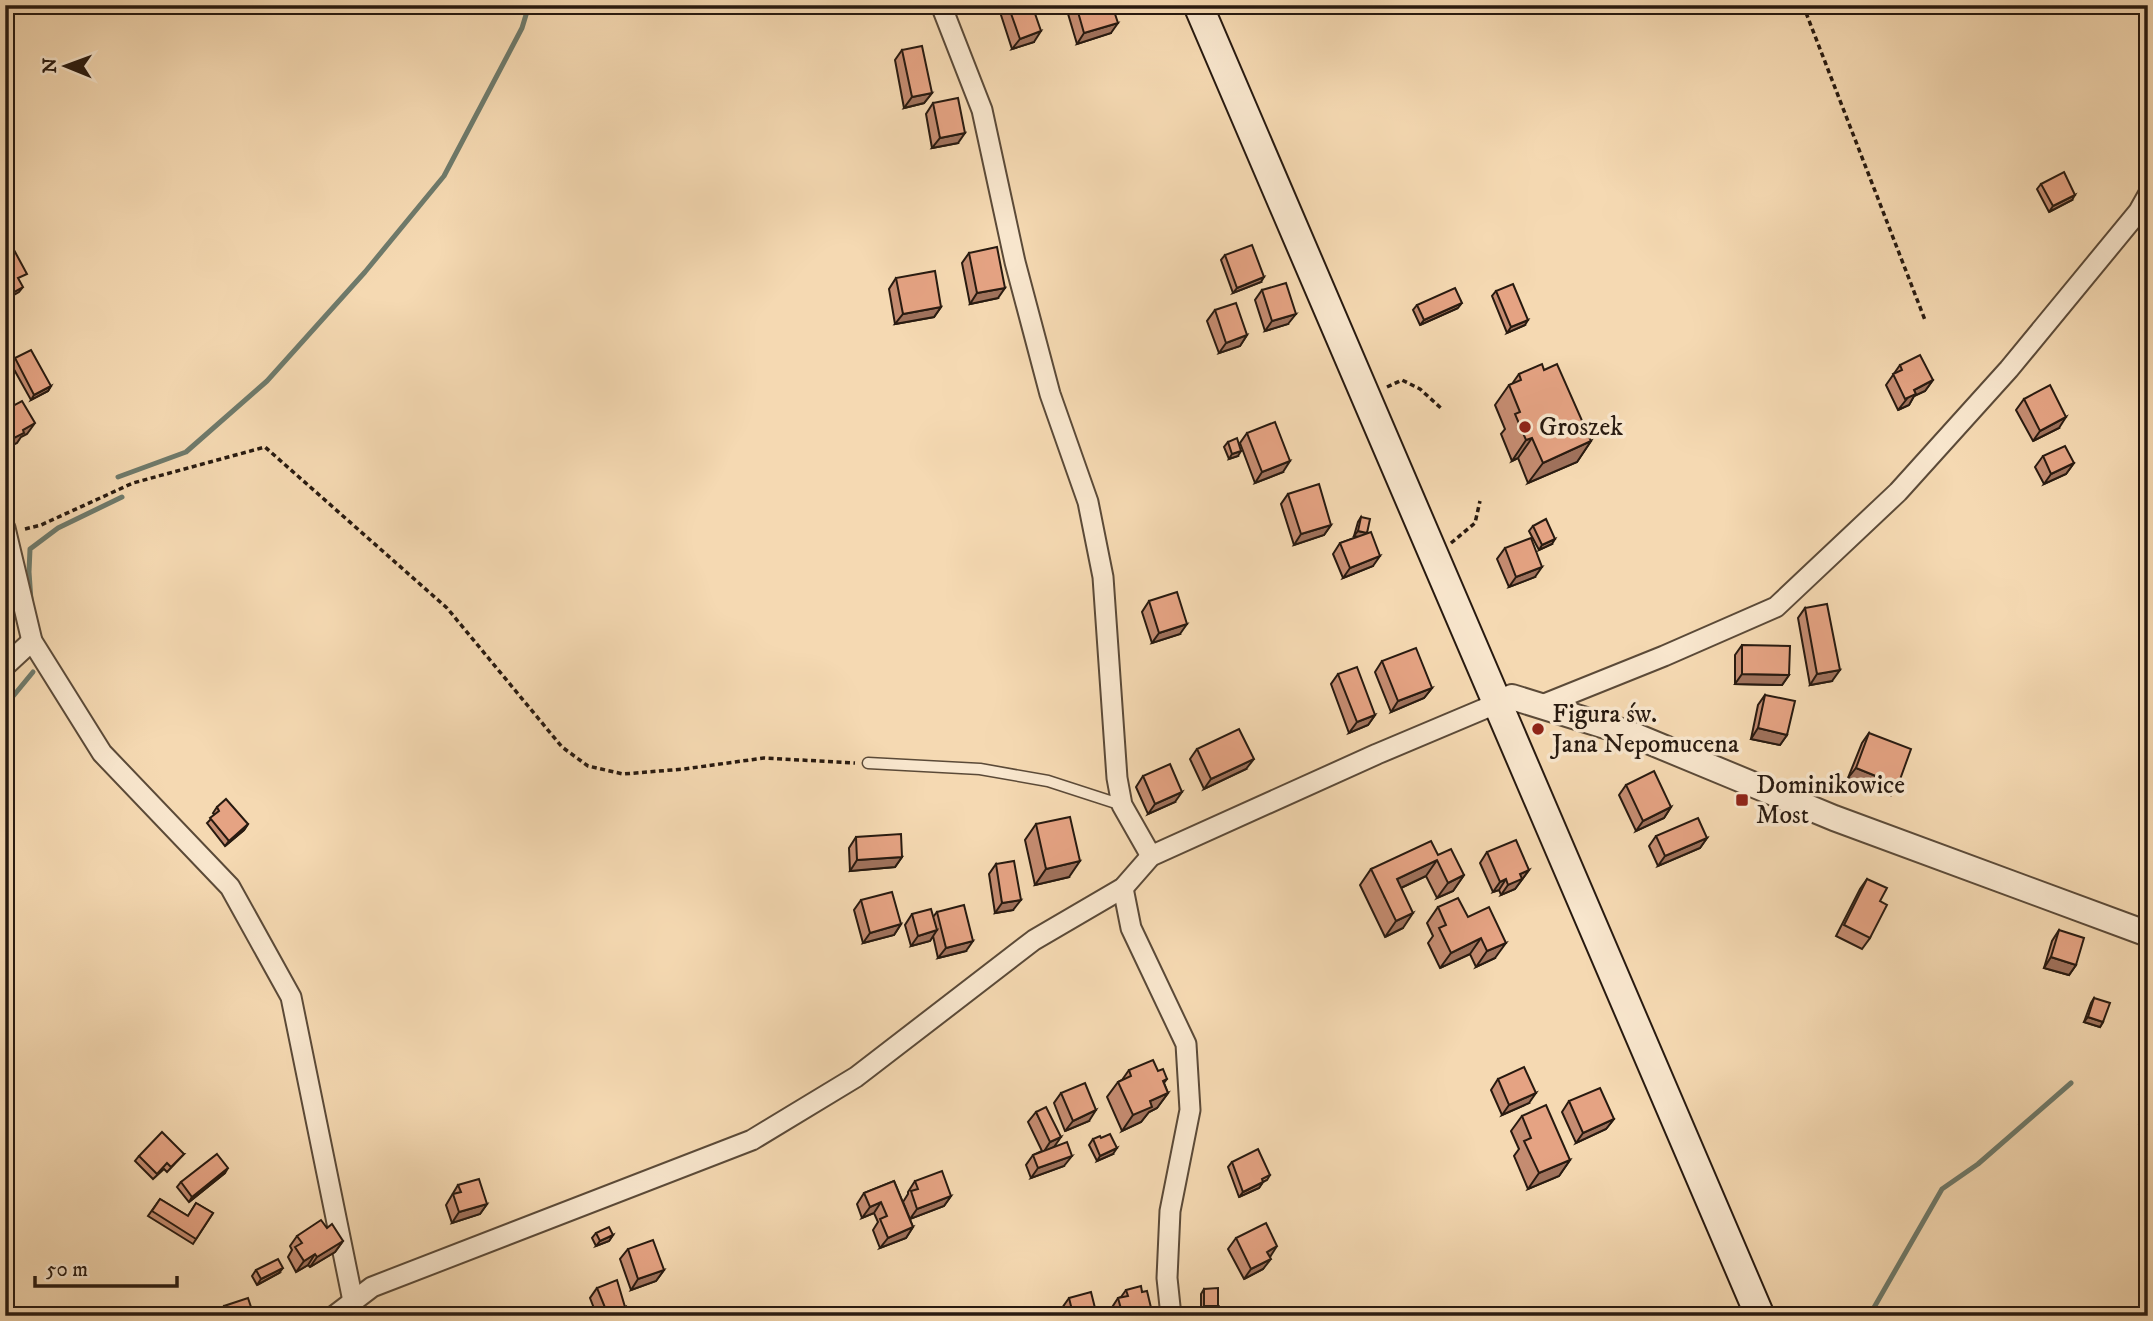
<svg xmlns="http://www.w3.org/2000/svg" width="2153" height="1321" viewBox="0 0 2153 1321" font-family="'IM FELL DW Pica',serif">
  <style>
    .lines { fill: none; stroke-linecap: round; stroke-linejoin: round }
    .stream { stroke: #6e7a6b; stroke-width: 5 }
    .service-casing { stroke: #5b4a38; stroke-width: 13 }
    .minor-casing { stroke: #5b4a38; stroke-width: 23 }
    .tertiary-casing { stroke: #5b4a38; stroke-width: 28 }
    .secondary-casing { stroke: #281a10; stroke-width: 32 }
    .path { stroke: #281a10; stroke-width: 3.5; stroke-dasharray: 5 3.5; stroke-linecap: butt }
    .service { stroke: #f8e6cd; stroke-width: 10 }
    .minor { stroke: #f8e6cd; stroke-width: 19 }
    .tertiary { stroke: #f8e6cd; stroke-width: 24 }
    .secondary { stroke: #f8e6cd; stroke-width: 28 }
    .wall { fill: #c58c71; stroke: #281a10; stroke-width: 2 }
    .shaded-wall { fill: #a0725c; stroke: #281a10; stroke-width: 2 }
    .building { fill: #e5a383; stroke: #281a10; stroke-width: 2 }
    .poi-dot { fill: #8f2418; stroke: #f8e6cd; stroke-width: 2.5 }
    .labels { text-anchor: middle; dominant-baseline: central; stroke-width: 7; stroke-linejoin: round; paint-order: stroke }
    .poi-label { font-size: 26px; fill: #281a10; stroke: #f8e6cd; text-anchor: start }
  </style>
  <rect width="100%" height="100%" fill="#f5d9b2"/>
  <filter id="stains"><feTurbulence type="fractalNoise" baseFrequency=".00286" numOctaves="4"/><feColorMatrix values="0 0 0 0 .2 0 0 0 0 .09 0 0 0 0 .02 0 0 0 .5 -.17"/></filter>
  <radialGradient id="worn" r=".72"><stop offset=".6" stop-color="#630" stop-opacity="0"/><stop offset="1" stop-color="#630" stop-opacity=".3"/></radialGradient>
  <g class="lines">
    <g class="stream">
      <path d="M118,477l68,-25 81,-71 98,-109 79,-96 78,-148 7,-23"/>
      <path d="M31,601l-2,-29 1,-23 28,-21 64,-31"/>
      <path d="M5,706l28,-34"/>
      <path d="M1864,1316l8,-5 70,-122 36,-25 93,-81"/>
    </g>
    <g class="service-casing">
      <path id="service" d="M868,763l112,6 68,12 74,24"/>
    </g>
    <g class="minor-casing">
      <g id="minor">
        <path d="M941,5l41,105 33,152 35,132 38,108 15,75 14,201 5,27 29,51"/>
        <path d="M5,528l27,113 70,112 128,134 61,110 62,304"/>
        <path d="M5,666l27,-25"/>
        <path d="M1542,705l122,-49 112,-49 122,-115 111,-123 130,-158 9,-16"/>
        <path d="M1123,888l8,40 55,116 4,66 -20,101 -3,67 4,38"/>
        <path d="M334,1316l38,-29 380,-147 104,-63 178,-137 89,-52 28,-32 226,-102 121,-51"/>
      </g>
    </g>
    <g class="tertiary-casing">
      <path id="tertiary" d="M1498,703l14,-6 119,37 203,84 314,116"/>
    </g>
    <g class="secondary-casing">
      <path id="secondary" d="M1198,5l562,1311"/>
    </g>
    <g class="path">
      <path d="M1803,5l122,315"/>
      <path d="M1387,387l15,-7 18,9 23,21"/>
      <path d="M25,529l16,-4 92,-42 132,-36 182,161 115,139 26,19 35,8 61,-5 80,-11 91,5"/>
      <path d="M1451,543l24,-20 5,-22"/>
    </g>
    <use href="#service" class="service"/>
    <use href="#minor" class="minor"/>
    <use href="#tertiary" class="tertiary"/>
    <use href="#secondary" class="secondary"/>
  </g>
  <g class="wall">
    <path d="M1005,5h27l2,37 -22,7 -12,-37z"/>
    <path d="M1067,5h45l-1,28 -34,11 -11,-37z"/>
    <path d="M902,50l30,43 -8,10 -20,5 -9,-48z"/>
    <path d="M933,103l25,40 -26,5 -6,-34z"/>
    <path d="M2041,184l31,16 -23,12 -12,-23z"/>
    <path d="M969,253l29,45 -28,6 -8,-41z"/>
    <path d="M1225,255l36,27 -28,11 -12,-33z"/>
    <path d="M896,278l45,29 -7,10 -39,7 -6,-35z"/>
    <path d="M1262,290l26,34 -23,7 -10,-31z"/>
    <path d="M1496,291l29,34 -18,8 -15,-37z"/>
    <path d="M1417,305l41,3 -38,17 -7,-15z"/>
    <path d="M1215,310l32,25 -7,11 -21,7 -12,-32z"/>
    <path d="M15,358l36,28 -3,5 -17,9 -20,-36z"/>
    <path d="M1900,365l33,15 -8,11 -11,5 -5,9 -11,5 -12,-25z"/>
    <path d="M1544,370l47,71 -14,21 -49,21 -10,-25 -6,3 -11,-27 4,-5 -10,-24 14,-20 3,-1 7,-10z"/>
    <path d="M2024,399l35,29 -26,13 -17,-31z"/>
    <path d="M1247,433l36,39 -28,11 -15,-40z"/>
    <path d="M1228,442l10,14 -9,3 -5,-12z"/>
    <path d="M2043,456l31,7 -8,11 -22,10 -9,-17z"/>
    <path d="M1288,494l43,31 -7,10 -30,10 -13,-41z"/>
    <path d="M1361,517l12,49 -30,12 -10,-24 7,-11 17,-6 -3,-1 4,-14z"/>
    <path d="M1533,526l19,18 -13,6 -10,-19z"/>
    <path d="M1505,548l30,29 -26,10 -12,-28z"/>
    <path d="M1149,601l31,33 -28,9 -10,-31z"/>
    <path d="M1805,608l27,73 -22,4 -12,-67z"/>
    <path d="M1742,645l47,30 -7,10 -47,-1v-29z"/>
    <path d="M1382,661l50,27 -8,10 -33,14 -16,-40z"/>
    <path d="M1338,674l37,41 -7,10 -19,8 -18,-49z"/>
    <path d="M1765,695l22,40 -7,10 -29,-6 7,-34z"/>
    <path d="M1869,733l21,62 -42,-17 14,-35z"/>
    <path d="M1197,749l49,20 -42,20 -14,-30z"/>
    <path d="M1143,776l32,26 -27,12 -12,-27z"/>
    <path d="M1626,785l45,22 -7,11 -28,13 -17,-36z"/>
    <path d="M217,807l31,17 -4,6 -19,16 -18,-23 8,-8 -2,-2z"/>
    <path d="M1036,824l33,53 -34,8 -10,-45z"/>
    <path d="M1656,836l51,2 -7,10 -42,18 -9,-20z"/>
    <path d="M856,837l46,20 -7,10 -45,4 -1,-23z"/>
    <path d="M1487,852l42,18 -14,19 -14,6 -2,-5 -6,2 -13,-29z"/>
    <path d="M1438,855l26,20 -11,16 -16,7 -11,-22 -25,12 2,40 -18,9 -25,-52 11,-16z"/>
    <path d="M996,864l17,46 -18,3 -6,-39z"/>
    <path d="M1867,879l13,22 -10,37 -8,11 -26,-13 24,-47z"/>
    <path d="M861,900l40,24 -7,11 -31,8 -9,-33z"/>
    <path d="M1438,907l30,10 27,41 -19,9 -6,-13 -30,14 -12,-25 5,-7 -6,-13z"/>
    <path d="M937,912l29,39 -28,7 -5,-22 -3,5 -19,5 -6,-21 7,-11 21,3z"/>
    <path d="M2059,930l17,35 -7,10 -25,-7 8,-27z"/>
    <path d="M2094,998l9,24 -3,5 -16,-5 7,-19z"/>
    <path d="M1129,1070l29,1 9,8 -3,4 4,10 -11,15 -8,4 -8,10 -19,9 -15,-34 11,-15 4,-2z"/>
    <path d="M1498,1079l31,24 -27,12 -11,-25z"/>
    <path d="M1061,1093l28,28 -24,10 -11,-28z"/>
    <path d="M1569,1101l45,18 -8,10 -30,14 -14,-31z"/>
    <path d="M1036,1112l28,54 -33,12 -5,-13 7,-10 9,-4 -14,-29z"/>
    <path d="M2148,1114v30l-9,-19z"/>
    <path d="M1522,1116l48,44 -11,16 -31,13 -14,-33 5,-7 -8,-18z"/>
    <path d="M1093,1139l20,15 -16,7 -8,-16z"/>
    <path d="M184,1154l-17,18 -3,-3 -11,10 -18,-18 4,-5z"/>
    <path d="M1232,1162l38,13 -3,5 -4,2 -4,6 -20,9 -11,-30z"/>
    <path d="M225,1173l-36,29 -12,-15 4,-5z"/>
    <path d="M894,1181l19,46 -7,11 -26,10 -7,-18 5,-8 -4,-9 -12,5 -5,-14 7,-11z"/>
    <path d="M915,1181l36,15 -7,10 -34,13 -7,-17 5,-8v-2z"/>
    <path d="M458,1185l29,19 -7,10 -28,9 -6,-18z"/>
    <path d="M160,1199l28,17 8,-13 17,10 -20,31 -45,-28z"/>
    <path d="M327,1228l16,13 -8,11 -25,15 -2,-2 -12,7 -8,-15 4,-7 -2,-4 7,-10z"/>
    <path d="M596,1233l17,2 -4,6 -13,5 -4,-8z"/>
    <path d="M1236,1238l34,19 -7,12 -19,10 -16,-30z"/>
    <path d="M628,1249l36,21 -8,11 -25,9 -11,-31z"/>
    <path d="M256,1270l23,3 -22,12 -5,-9z"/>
    <path d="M597,1288l28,19 -5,9h-23l-7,-18z"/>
    <path d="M1204,1289l14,17 -4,5h-13v-17z"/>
    <path d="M1126,1290l16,2 11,24h-40l-2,-7 7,-11 3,-1z"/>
    <path d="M1069,1298l28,18h-37l3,-3 -1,-5z"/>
    <path d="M224,1306l30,10h-32l-2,-4z"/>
  </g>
  <g class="shaded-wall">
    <path d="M1118,23l-7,10 -34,11 7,-11z"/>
    <path d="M1041,31l-7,11 -22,7 8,-10z"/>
    <path d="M932,93l-8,10 -20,5 8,-11z"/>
    <path d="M965,133l-7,10 -26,5 8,-10z"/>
    <path d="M2075,195l-3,5 -23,12 4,-6z"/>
    <path d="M1264,277l-3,5 -28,11 4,-5z"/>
    <path d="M23,287l-4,5 -14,8v-3z"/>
    <path d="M1005,288l-7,10 -28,6 7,-11z"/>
    <path d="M1462,303l-4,5 -38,17 4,-5z"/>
    <path d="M941,307l-7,10 -39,7 8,-10z"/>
    <path d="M1296,314l-8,10 -23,7 7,-10z"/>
    <path d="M1528,320l-3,5 -18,8 4,-6z"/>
    <path d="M1247,335l-7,11 -21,7 7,-10z"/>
    <path d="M1933,380l-8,11 -11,5 -5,9 -11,5 16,-20z"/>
    <path d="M51,386l-3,5 -17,9 3,-5z"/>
    <path d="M2066,417l-7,11 -26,13 7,-10z"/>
    <path d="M35,423l-8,11 -6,3 -4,6 -12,6v-4l3,-4 15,-11z"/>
    <path d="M1532,438l-14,20 -6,3 14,-21z"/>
    <path d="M1591,441l-14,21 -49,21 15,-20z"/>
    <path d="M1241,451l-3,5 -9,3 3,-5z"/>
    <path d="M1290,461l-7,11 -28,11 7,-11z"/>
    <path d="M2074,463l-8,11 -22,10 7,-10z"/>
    <path d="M1331,525l-7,10 -30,10 7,-11z"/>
    <path d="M1358,531l9,2 -4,5 -9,-2z"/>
    <path d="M1555,539l-3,5 -13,6 3,-5z"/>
    <path d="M1380,556l-7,10 -30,12 7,-10z"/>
    <path d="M1542,567l-7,10 -26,10 7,-10z"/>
    <path d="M1187,624l-7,10 -28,9 7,-10z"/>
    <path d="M1840,670l-8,11 -22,4 7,-11z"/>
    <path d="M1742,674l47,1 -7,10 -47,-1z"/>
    <path d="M1432,688l-8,10 -33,14 7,-11z"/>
    <path d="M1375,715l-7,10 -19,8 8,-11z"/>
    <path d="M1758,728l29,7 -7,10 -29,-6z"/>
    <path d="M1254,759l-8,10 -42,20 7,-10z"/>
    <path d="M1856,768l42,17 -8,10 -42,-17z"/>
    <path d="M1182,792l-7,10 -27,12 7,-10z"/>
    <path d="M1671,807l-7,11 -28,13 7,-10z"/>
    <path d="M248,824l-4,6 -19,16 4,-5z"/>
    <path d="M1707,838l-7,10 -42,18 7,-10z"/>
    <path d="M902,857l-7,10 -45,4 7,-11z"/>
    <path d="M1437,860l-11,16 -40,19 11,-16z"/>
    <path d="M1080,861l-11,16 -34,8 11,-16z"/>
    <path d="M1529,870l-14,19 -14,6 7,-10 12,-11z"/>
    <path d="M1464,875l-11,16 -16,7 11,-15z"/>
    <path d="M1506,879l-7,11 -6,2 7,-10z"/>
    <path d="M1021,900l-8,10 -18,3 7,-10z"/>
    <path d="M1413,913l-10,15 -18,9 11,-16z"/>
    <path d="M901,924l-7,11 -31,8 7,-10z"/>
    <path d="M937,930l-7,11 -19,5 7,-10z"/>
    <path d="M1481,938l-11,16 -30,14 11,-15z"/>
    <path d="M973,941l-7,10 -28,7 8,-10z"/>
    <path d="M1506,943l-11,15 -19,9 11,-16z"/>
    <path d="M2051,957l25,8 -7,10 -25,-7z"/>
    <path d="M2088,1017l15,5 -3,5 -16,-5z"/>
    <path d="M1168,1093l-11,15 -8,4 -8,10 -19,9 11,-16 17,-14z"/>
    <path d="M1536,1093l-7,10 -27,12 7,-10z"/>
    <path d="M1096,1110l-7,11 -24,10 8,-10z"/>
    <path d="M1614,1119l-8,10 -30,14 7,-10z"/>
    <path d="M1061,1137l-7,10 -11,6 7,-11z"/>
    <path d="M1117,1148l-4,6 -16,7 3,-5z"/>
    <path d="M1072,1156l-8,10 -33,12 7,-10z"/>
    <path d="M1570,1160l-11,16 -31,13 11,-16z"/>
    <path d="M228,1168l-3,5 -36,29 3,-5z"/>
    <path d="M1263,1182l-4,6 -20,9 4,-5z"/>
    <path d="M951,1196l-7,10 -34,13 7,-10z"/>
    <path d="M881,1202l-7,11 -12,5 8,-11z"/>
    <path d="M487,1204l-7,10 -28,9 7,-11z"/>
    <path d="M913,1227l-7,11 -26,10 8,-10z"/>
    <path d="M613,1235l-4,6 -13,5 4,-5z"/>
    <path d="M343,1241l-8,11 -25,15 7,-10z"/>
    <path d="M1277,1246l-7,11 -10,5 7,-10z"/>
    <path d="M315,1254l-7,11 -12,7 8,-11z"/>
    <path d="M1271,1259l-8,10 -19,10 7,-10z"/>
    <path d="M283,1268l-4,5 -22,12 4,-6z"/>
    <path d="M664,1270l-8,11 -25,9 7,-11z"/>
    <path d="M1204,1306h14l-4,5h-13z"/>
    <path d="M625,1307l-5,9h-13l1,-1z"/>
  </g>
  <g class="building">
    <path d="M1008,5h24l9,26 -21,8z"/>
    <path d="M1076,5h36l6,18 -34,10z"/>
    <path d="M922,46l10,47 -20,4 -10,-47z"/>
    <path d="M958,98l7,35 -25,5 -7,-35z"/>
    <path d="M2064,172l11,23 -22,11 -12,-22z"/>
    <path d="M1252,245l12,32 -27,11 -12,-33z"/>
    <path d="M997,247l8,41 -28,5 -8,-40z"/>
    <path d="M14,250l13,24 -9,4 5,9 -18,10v-42z"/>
    <path d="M935,271l6,36 -38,7 -7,-36z"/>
    <path d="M1286,283l10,31 -24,7 -10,-31z"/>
    <path d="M1513,284l15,36 -17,7 -15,-36z"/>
    <path d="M1455,288l7,15 -38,17 -7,-15z"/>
    <path d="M1236,303l11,32 -21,8 -11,-33z"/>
    <path d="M31,350l20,36 -17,9 -19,-37z"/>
    <path d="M1920,355l13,25 -19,10 2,4 -11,5 -12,-25 9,-4 -2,-5z"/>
    <path d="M1542,364l2,6 13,-6 34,77 -48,22 -11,-25 -6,2 -11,-26 5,-2 -11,-27 12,-5 -2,-6z"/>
    <path d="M2050,385l16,32 -26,14 -16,-32z"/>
    <path d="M22,401l13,22 -12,7 1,3 -16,8 -3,-5v-26z"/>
    <path d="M1275,422l15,39 -28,11 -15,-39z"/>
    <path d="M1237,438l4,13 -9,3 -4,-12z"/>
    <path d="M2065,446l9,17 -23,11 -8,-18z"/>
    <path d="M1319,484l12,41 -30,9 -13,-40z"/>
    <path d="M1361,517l9,2 -3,14 -9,-2z"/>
    <path d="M1546,519l9,20 -13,6 -9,-19z"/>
    <path d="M1371,532l9,24 -30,12 -10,-25z"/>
    <path d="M1531,538l11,29 -26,10 -11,-29z"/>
    <path d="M1177,592l10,32 -28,9 -10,-32z"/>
    <path d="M1827,604l13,66 -23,4 -12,-66z"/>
    <path d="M1742,645l48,1 -1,29 -47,-1z"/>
    <path d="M1416,648l16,40 -34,13 -16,-40z"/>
    <path d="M1357,667l18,48 -18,7 -19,-48z"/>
    <path d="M1765,695l30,6 -8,34 -29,-7z"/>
    <path d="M1239,729l15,30 -43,20 -14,-30z"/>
    <path d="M1869,733l42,16 -13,36 -42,-17z"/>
    <path d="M1170,764l12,28 -27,12 -12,-28z"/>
    <path d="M1654,771l17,36 -28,14 -17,-36z"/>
    <path d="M226,799l22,25 -19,17 -19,-23 9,-7 -2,-4z"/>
    <path d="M1070,817l10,44 -34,8 -10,-45z"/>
    <path d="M1698,818l9,20 -42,18 -9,-20z"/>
    <path d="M901,834l1,23 -45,3 -1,-23z"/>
    <path d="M1516,840l13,30 -9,4 2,5 -14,6 -2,-6 -6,3 -13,-30z"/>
    <path d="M1431,841l7,14 13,-6 13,26 -16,8 -11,-23 -40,19 16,34 -17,8 -25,-52z"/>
    <path d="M1014,861l7,39 -19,3 -6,-39z"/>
    <path d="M1867,879l20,9 -7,13 7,4 -17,33 -26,-13z"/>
    <path d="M892,892l9,32 -31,9 -9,-33z"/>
    <path d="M1458,898l10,19 21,-10 17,36 -19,8 -6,-13 -30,15 -12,-25 7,-3 -8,-18z"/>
    <path d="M964,905l9,36 -27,7 -9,-36z"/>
    <path d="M931,909l6,21 -19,6 -6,-22z"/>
    <path d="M2059,930l25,8 -8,27 -25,-8z"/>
    <path d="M2094,998l16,5 -7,19 -15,-5z"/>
    <path d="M1153,1060l5,11 5,-2 4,10 -4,2 5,12 -18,8 2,6 -19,8 -15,-33 13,-6 -2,-6z"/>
    <path d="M1524,1067l12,26 -27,12 -11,-26z"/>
    <path d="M1085,1083l11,27 -23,11 -12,-28z"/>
    <path d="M1600,1088l14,31 -31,14 -14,-32z"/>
    <path d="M1546,1105l24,55 -31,13 -15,-32 7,-3 -9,-22z"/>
    <path d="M1046,1107l15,30 -11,5 -14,-30z"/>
    <path d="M162,1132l22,22 -13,13 -4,-4 -10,11 -18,-18z"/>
    <path d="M1110,1134l7,14 -17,8 -7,-17 7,-3 1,2z"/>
    <path d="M1067,1142l5,14 -34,12 -5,-13z"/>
    <path d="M1258,1149l12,26 -8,4 1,3 -20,10 -11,-30z"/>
    <path d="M217,1154l11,14 -36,29 -11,-15z"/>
    <path d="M942,1171l9,25 -34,13 -6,-18 7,-2 -3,-8z"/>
    <path d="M479,1179l8,25 -28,8 -6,-18 8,-2 -3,-7z"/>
    <path d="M894,1181l19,46 -25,11 -8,-19 7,-3 -6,-14 -11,5 -6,-14z"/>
    <path d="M160,1199l28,17 8,-13 17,10 -17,26 -44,-28z"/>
    <path d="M321,1220l6,8 5,-4 11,17 -26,16 -2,-3 -11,7 -9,-14 7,-4 -5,-7z"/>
    <path d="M1266,1223l11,23 -10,6 4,7 -20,10 -15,-31z"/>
    <path d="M609,1227l4,8 -13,6 -4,-8z"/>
    <path d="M653,1240l11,30 -26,9 -10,-30z"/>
    <path d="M278,1259l5,9 -22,11 -5,-9z"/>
    <path d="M617,1280l8,27 -17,8 -11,-27z"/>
    <path d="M1141,1286l1,6 5,-1 6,25h-30l-5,-18 10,-2 -2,-6z"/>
    <path d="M1218,1288v18h-14v-17z"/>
    <path d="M1091,1292l6,24h-34l-1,-3 10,-3 -3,-12z"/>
    <path d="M248,1298l6,18h-27l-3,-10z"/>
  </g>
  <g class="poi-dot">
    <circle cx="1525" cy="427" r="7"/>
    <circle cx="1538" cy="729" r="7"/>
    <rect x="1735" y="793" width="14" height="14" rx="3.5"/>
  </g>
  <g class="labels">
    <g class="poi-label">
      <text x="1539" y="427">Groszek</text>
      <text x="1552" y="714">Figura św.<tspan x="1552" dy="30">Jana Nepomucena</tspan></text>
      <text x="1756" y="785">Dominikowice<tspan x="1756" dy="30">Most</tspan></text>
    </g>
  </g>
  <rect width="2153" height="1321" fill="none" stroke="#f5d9b2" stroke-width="28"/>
  <rect x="7" y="7" width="2139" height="1307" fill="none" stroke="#281a10" stroke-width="3.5"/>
  <rect x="14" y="14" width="2125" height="1293" fill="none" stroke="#281a10" stroke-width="2"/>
  <g transform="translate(66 66) rotate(271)" stroke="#f8e6cd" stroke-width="5" paint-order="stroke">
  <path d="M0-5L12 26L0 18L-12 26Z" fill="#281a10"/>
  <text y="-10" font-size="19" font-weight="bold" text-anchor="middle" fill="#281a10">N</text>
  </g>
  <path d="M35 1276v10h142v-10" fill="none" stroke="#281a10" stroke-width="3.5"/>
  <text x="46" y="1276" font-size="21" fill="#281a10" stroke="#f8e6cd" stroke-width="5" paint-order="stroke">50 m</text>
  <rect width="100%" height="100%" filter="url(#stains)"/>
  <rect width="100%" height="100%" fill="url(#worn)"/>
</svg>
